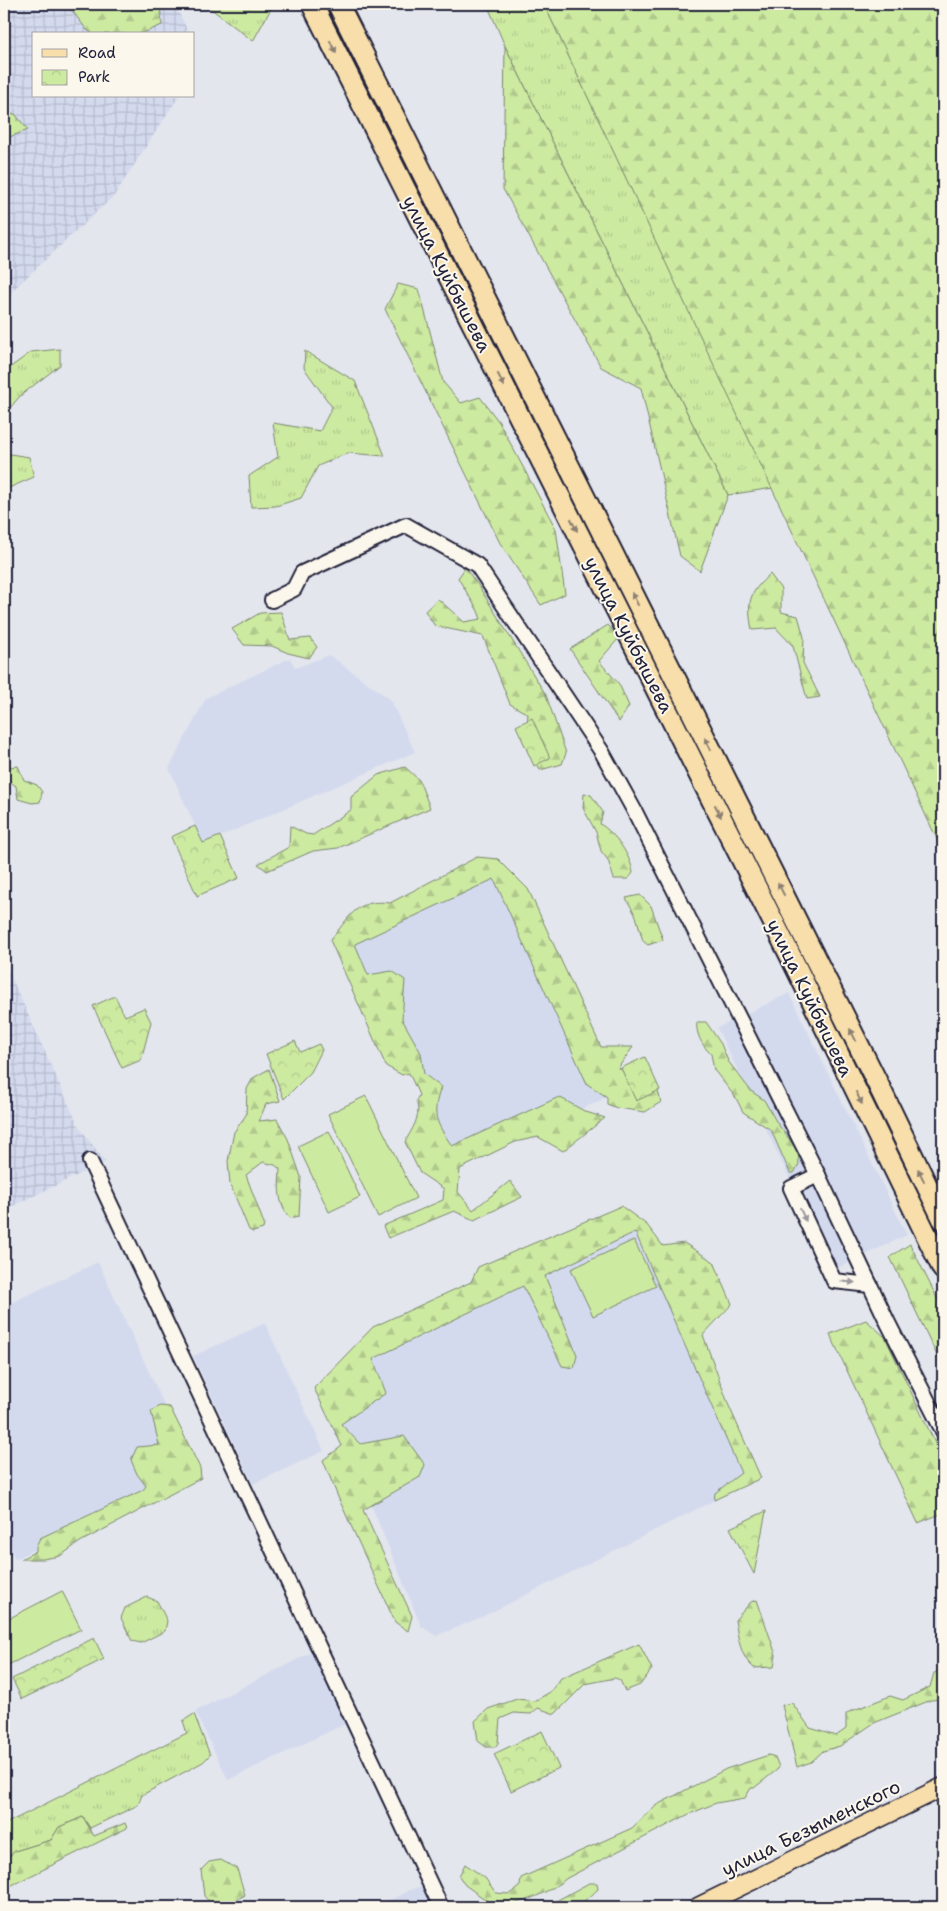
<svg xmlns="http://www.w3.org/2000/svg" width="947" height="1911" viewBox="0 0 947 1911" font-family="'Shantell Sans',sans-serif">
  <style>
    .built { fill: #d4daee }
    .industrial { fill: url(#industrial-grid) }
    .grass { fill: url(#grass-tufts); stroke: #78866e }
    .forest { fill: url(#forest-firs); stroke: #78866e }
    .park { fill: url(#park-crowns); stroke: #78866e }
    .pitch { fill: #cdeaa1; stroke: #78866e }
    .lines { fill: none; stroke-linecap: round; stroke-linejoin: round }
    .minor-casing { stroke: #22223b; stroke-width: 18 }
    .major-casing { stroke: #22223b; stroke-width: 21 }
    .highway-casing { stroke: #22223b; stroke-width: 24 }
    .minor { stroke: #fbf7ec; stroke-width: 14 }
    .major { stroke: #f8deab; stroke-width: 18 }
    .highway { stroke: #f8deab; stroke-width: 20 }
    .oneway { fill: #8d8073 }
    .oneway2 { fill: #99979c }
    .labels { text-anchor: middle; dominant-baseline: central; stroke-width: 4; stroke-linejoin: round; paint-order: stroke }
    .street-label { font-size: 19px; fill: #22223b; stroke: #fbf7ec }
  </style>
  <defs>
    <pattern id="industrial-grid" width="8" height="8" patternUnits="userSpaceOnUse" patternTransform="scale(1.25)"><rect width="8" height="8" fill="#d4daee"/><path d="M0 4h8M4 0v8" fill="none" stroke="#b6bbcd"/></pattern>
    <pattern id="grass-tufts" width="24" height="20" patternUnits="userSpaceOnUse" patternTransform="scale(1.25)"><rect width="24" height="20" fill="#cdeaa1"/><path d="M3 7l-1-3M5 7V3M7 7l1-3M15 17l-1-3M17 17v-4M19 17l1-3" fill="none" stroke="#b0c88c"/></pattern>
    <pattern id="forest-firs" width="22" height="20" patternUnits="userSpaceOnUse" patternTransform="scale(1.25)"><rect width="22" height="20" fill="#cdeaa1"/><path d="M5 1l3.5 6h-7zM16 11l3.5 6h-7z" fill="#b0c88c"/></pattern>
    <pattern id="park-crowns" width="20" height="18" patternUnits="userSpaceOnUse" patternTransform="scale(1.25)"><rect width="20" height="18" fill="#cdeaa1"/><path d="M2 6a3 3 0 1 1 6 0M12 15a3 3 0 1 1 6 0" fill="none" stroke="#b0c88c"/></pattern>
  </defs>
  <rect width="100%" height="100%" fill="#e4e6ed"/>
  <filter id="ink" filterUnits="userSpaceOnUse"><feTurbulence type="fractalNoise" baseFrequency=".02" numOctaves="2"/><feDisplacementMap in="SourceGraphic" scale="10" xChannelSelector="R" yChannelSelector="G"/><feConvolveMatrix kernelMatrix="1 2 1 2 8 2 1 2 1" color-interpolation-filters="sRGB"/></filter>
  <g filter="url(#ink)">
    <g class="built">
      <path d="M329,655l61,44 25,53 -212,92 -34,-76 37,-70 84,-40 5,10z"/>
      <path d="M498,865l109,232 -159,77 -32,-73 3,-6 -9,-22 -8,2 -63,-136z"/>
      <path d="M789,993l118,242 -73,35 -117,-242z"/>
      <path d="M639,1229l116,251 -271,136 -48,20 -15,-10 -47,-114 -60,-124z"/>
      <path d="M98,1262l98,211 -181,86 -11,-24v-229z"/>
      <path d="M265,1323l59,128 -71,33 -60,-128z"/>
      <path d="M312,1652l35,71 -119,57 -33,-69z"/>
      <path d="M425,1885l11,22h-60l36,-18z"/>
    </g>
    <g class="industrial">
      <path d="M4,4h171l14,30h-155v62h145l-65,100 -99,92 -11,14z"/>
      <path d="M4,961l74,164 27,37 -101,48z"/>
    </g>
    <g class="grass">
      <path d="M209,4h63l1,1 -20,36 -43,-33z"/>
      <path d="M487,4h57l229,484 -45,7 -223,-449z"/>
      <path d="M60,349v16l-40,31 -16,19v-43l27,-20z"/>
      <path d="M305,351l50,30 30,75 -37,-3 -30,13 -17,32 -25,8 -25,1 -2,-31 29,-19 -5,-34 47,8 12,-24 -28,-39z"/>
      <path d="M4,453l25,4 5,20 -30,13z"/>
      <path d="M147,1597l10,4 10,20 -2,10 -24,12 -9,-2 -11,-23 4,-10z"/>
      <path d="M194,1714l16,41 -7,7 -61,33 -4,10 -48,23 -7,-11 -24,10 -8,13 -36,11 -11,10v-39l3,1 180,-90 -4,-12z"/>
    </g>
    <g class="forest">
      <path d="M73,4h87l2,21 -21,9h-48l-6,-4 -17,-22z"/>
      <path d="M544,4h399v848z"/>
      <path d="M505,46l223,449 -28,76 -20,-15 -39,-168 -40,-21 -98,-178z"/>
      <path d="M15,114l13,16 -24,9v-24z"/>
      <path d="M398,284l21,5 24,93 18,21 19,-6 19,25 57,107 9,65 -24,11 -41,-62 -115,-234z"/>
      <path d="M465,568l13,17 68,110 20,58 -4,11 -22,6 -14,-34 2,-22 -18,-10 -27,-68 -48,-10 -10,-15 13,-12 26,23 17,-3 -3,-8 -20,-33z"/>
      <path d="M770,574l11,15v23l17,4 6,21 -1,26 17,34 -13,2 -14,-53 -17,-18 -24,2c-5,-28 -4,-36 18,-56z"/>
      <path d="M281,612l9,28 20,-2 7,9 -8,11 -21,-5 -16,-7 -28,-1 -12,-16 28,-16z"/>
      <path d="M608,625l11,13 -20,23 20,23 10,22 -10,16 -49,-73z"/>
      <path d="M4,761l5,6 9,-1 6,14 13,5 5,7 -2,10 -8,1 -14,-4 -2,-13c-10,-6 -12,-13 -12,-25z"/>
      <path d="M405,767l14,13 11,28 -92,40 -25,3 -46,20 -9,-7 31,-17 1,-21 16,8 7,1 38,-25v-13l27,-22z"/>
      <path d="M584,794l7,1 12,17 -3,12c15,9 31,32 33,49l-5,6h-14l-6,-19 -7,-9 -5,-19 -13,-24z"/>
      <path d="M477,857l21,2 30,30 73,158h32l-15,21 37,13 6,21 -16,10 -28,-4 -10,-4v-7l-20,-13 -93,-205 -139,65 13,31 24,-4 13,9 -3,39 19,34 3,21 17,13c-10,29 -5,35 11,59l107,-49 27,15 19,6 -42,33 -25,-14 -23,5 -55,27 -2,23 15,18 37,-29 12,16 -48,23 -20,-9 -66,27 -5,-12 60,-26 1,-11 -24,-16 -15,-31c7,-13 17,-26 11,-41l3,-6 -10,-22 -7,2 -16,-9 -56,-126c20,-22 25,-42 60,-37z"/>
      <path d="M640,895l11,11 12,34 -15,5 -5,-4 -7,-25 -10,-18z"/>
      <path d="M697,1022h9l15,22 7,17 23,30 13,9 13,23 21,28 1,13 -5,9h-4l-19,-43 -28,-18 -7,-14 -22,-28 -3,-16c-8,-7 -16,-21 -14,-32z"/>
      <path d="M269,1069l11,32 -14,3 -7,17 18,-2 11,20 13,38 -2,39 -9,2c-13,-14 -11,-32 -10,-49l-5,-4 -12,-3 -17,13 18,49 -1,5 -10,3 -4,-2 -19,-46 -2,-23 6,-29 12,-17 1,-26 6,-11z"/>
      <path d="M621,1206l26,19 16,21 21,-3 30,19 18,42 -29,31 26,71 32,72 -47,22 1,-7 26,-20 -106,-241 -90,44 32,79 -3,13 -12,-2 -39,-80 -150,73 13,34 -45,31 19,20 44,-8 21,29 -5,12 -57,33 49,106 -4,15 -13,-9 -57,-125 -15,-37 19,-14 -28,-58 59,-61 98,-45 7,-15z"/>
      <path d="M910,1244l33,66v58l-53,-111z"/>
      <path d="M866,1320l19,17 58,123v53l-25,10 -88,-189z"/>
      <path d="M160,1406l10,1 30,61 1,10 -121,64 -20,14 -17,3h-22l15,-8v-5l4,-8 103,-48 3,-4 -9,-12 -6,-14 6,-13 22,-2 -8,-34z"/>
      <path d="M757,1600l19,55 -2,12 -20,1c-14,-11 -16,-31 -19,-48l16,-18z"/>
      <path d="M639,1644l13,25 -12,16 -15,6 -5,-11 -5,-2 -30,6 -30,30 -17,-6 -7,6 -17,-1 -14,6 -2,24 -3,4h-9l-8,-6 -3,-20 13,-12 29,-10 18,2 15,-9 11,-14z"/>
      <path d="M943,1670v29l-12,1 -57,23 -34,23 -17,5 -12,11 -14,5 -15,-62 10,-2 18,25 26,8 10,-7v-15l3,-2 41,-16 13,4 27,-13 4,-14z"/>
      <path d="M769,1755l6,2 4,10 -1,2 -24,19h-3l-6,10 -29,5 -29,12 -120,63c-20,16 -46,26 -71,29l-31,-22 -6,-9 6,-12 20,14 11,15 14,1 10,-8 1,-8 111,-50 23,-22 71,-37z"/>
      <path d="M83,1817l11,19 31,-13 2,5 -123,61v-28l11,-10 36,-11 8,-13z"/>
      <path d="M221,1860l16,9 8,26 -22,12h-9l-10,-11 -3,-26 8,-8z"/>
      <path d="M589,1883h8l1,6c-18,19 -28,18 -53,18z"/>
    </g>
    <g class="park">
      <path d="M532,718l18,40 -16,8 -18,-40z"/>
      <path d="M195,826l8,17 17,-7 19,42 -42,18 -26,-59z"/>
      <path d="M115,996l10,20 19,-8 7,14 -10,38 -19,8 -29,-62z"/>
      <path d="M295,1041l5,11 19,-8 3,6 -11,22 -27,27 -18,-45z"/>
      <path d="M645,1057l15,33 -24,11 -15,-33z"/>
      <path d="M766,1511l-12,63 -24,-46z"/>
      <path d="M94,1638l10,21 -82,40 -10,-20z"/>
      <path d="M542,1731l17,37 -48,23 -17,-37z"/>
    </g>
    <g class="pitch">
      <path d="M366,1096l50,102 -38,19 -50,-103z"/>
      <path d="M329,1131l31,66 -31,15 -31,-66z"/>
      <path d="M634,1240l22,46 -63,30 -22,-47z"/>
      <path d="M62,1591l19,38 -75,37 -2,-4v-41z"/>
    </g>
    <g class="lines">
      <g class="minor-casing">
        <g id="minor">
          <path d="M272,600l22,-11 8,-16 104,-48 71,40 125,187 32,58 184,365 70,148 55,108"/>
          <path d="M90,1161l351,746"/>
          <path d="M818,1175l-27,13 43,93 36,4"/>
        </g>
      </g>
      <g class="major-casing">
        <path id="major" d="M698,1907l245,-120"/>
      </g>
      <g class="highway-casing">
        <g id="highway">
          <path d="M312,4l480,955 151,310"/>
          <path d="M338,4l537,1074 68,141"/>
        </g>
      </g>
      <use href="#minor" class="minor"/>
      <use href="#major" class="major"/>
      <use href="#highway" class="highway"/>
    </g>
    <defs><path id="oneway-solid" d="M-6-.8H1V-3.2L6.5 0L1 3.2V.8H-6Z" transform="scale(1.25)"/></defs>
    <g class="oneway">
      <use href="#oneway-solid" transform="translate(333 47) rotate(63)"/>
      <use href="#oneway-solid" transform="translate(501 380) rotate(63)"/>
      <use href="#oneway-solid" transform="translate(574 525) rotate(63)"/>
      <use href="#oneway-solid" transform="translate(635 599) rotate(-117)"/>
      <use href="#oneway-solid" transform="translate(708 744) rotate(-117)"/>
      <use href="#oneway-solid" transform="translate(718 811) rotate(63)"/>
      <use href="#oneway-solid" transform="translate(781 889) rotate(-117)"/>
      <use href="#oneway-solid" transform="translate(853 1035) rotate(-117)"/>
      <use href="#oneway-solid" transform="translate(859 1098) rotate(64)"/>
      <use href="#oneway-solid" transform="translate(921 1175) rotate(-116)"/>
    </g>
    <g class="oneway2">
      <use href="#oneway-solid" transform="translate(803 1215) rotate(65)"/>
      <use href="#oneway-solid" transform="translate(848 1282) rotate(6)"/>
    </g>
  </g>
  <g class="labels">
    <g class="street-label">
      <text transform="translate(447 274) rotate(63)">улица Куйбышева</text>
      <text transform="translate(629 635) rotate(63)">улица Куйбышева</text>
      <text transform="translate(810 998) rotate(64)">улица Куйбышева</text>
      <text transform="translate(811 1828) rotate(-26)">улица Безыменского</text>
    </g>
  </g>
  <rect width="947" height="1911" fill="none" stroke="#fbf7ec" stroke-width="20"/>
  <rect x="10" y="10" width="927" height="1891" fill="none" stroke="#22223b" stroke-width="2" filter="url(#ink)"/>
  <rect x="32" y="32" width="162" height="65" fill="#fbf7ec" stroke="#a4a2a5"/>
  <rect x="42" y="49" width="25" height="8" fill="#f8deab" stroke="#a4a2a5"/>
  <text x="78" y="58" font-size="15" fill="#22223b">Road</text>
  <rect x="42" y="70" width="25" height="15" fill="url(#park-crowns)" stroke="#a4a2a5"/>
  <text x="78" y="82" font-size="15" fill="#22223b">Park</text>
</svg>
